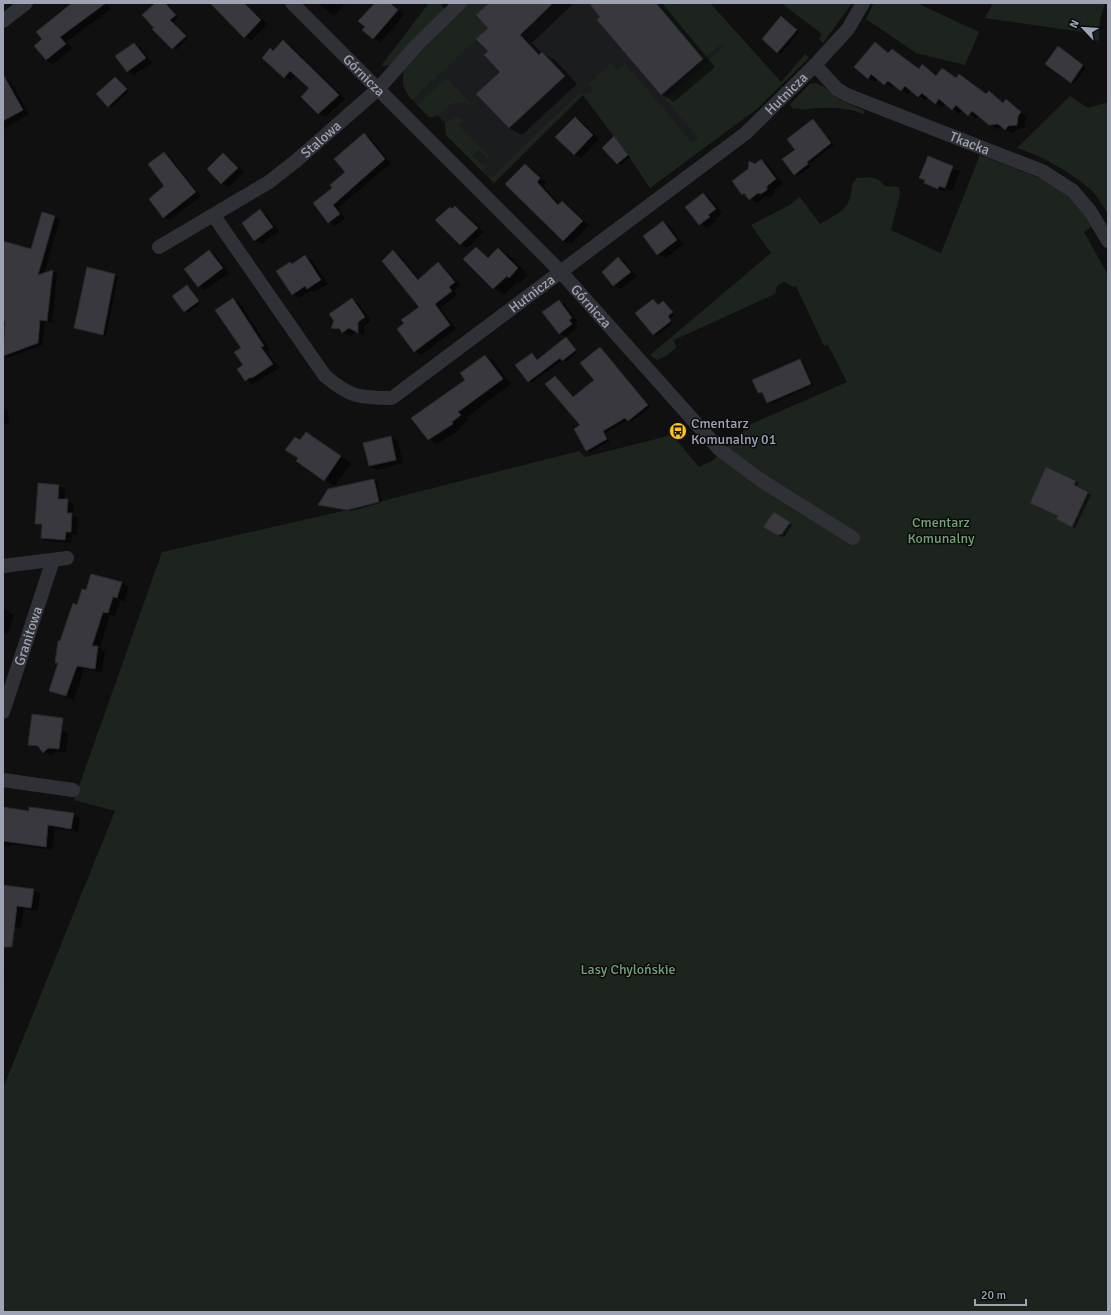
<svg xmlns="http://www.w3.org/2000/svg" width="1111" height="1315" viewBox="0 0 1111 1315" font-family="Signika,sans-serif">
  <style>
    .built { fill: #1b1c1e }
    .green { fill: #1c241d }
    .shadow { fill: #0007 }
    .building { fill: #39383e; stroke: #2a292e }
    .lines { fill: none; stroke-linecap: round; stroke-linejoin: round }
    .street { stroke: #303137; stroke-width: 14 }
    .labels { text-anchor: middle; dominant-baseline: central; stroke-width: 3; stroke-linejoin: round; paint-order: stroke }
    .street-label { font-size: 14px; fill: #9fa4b4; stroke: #0b0b0c }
    .poi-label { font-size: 14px; fill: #9fa4b4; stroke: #0b0b0c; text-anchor: start }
    .park-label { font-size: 14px; fill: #74a17a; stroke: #0b0b0c }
  </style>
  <rect width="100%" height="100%" fill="#101011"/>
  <path class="built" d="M471,3h199l3,2 2,-2h35l71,79 -131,106 -22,-33 -45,-60 -89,88 -48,-48 -1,-12 -8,-8 -8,2 -21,-22z"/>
  <g class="green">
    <path d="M429,3h11l5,7 -51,55 -13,1z"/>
    <path d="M466,3h23l-1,25 -76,72c-8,-8 -11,-19 -8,-30z"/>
    <path d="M656,3h14l3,2 2,-2h35l71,79 24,-28 4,4 -52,51 -107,79 -22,-33 -45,-60 -89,88 -4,-4 88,-85 4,-1 4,2 7,-5 -5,-6 23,-21 6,7 8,-7 67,80 6,-5 -33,-39 45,-38 -1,-2 16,-13 -2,-3 -20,16z"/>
    <path d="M781,3h71l-29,40 -4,-4 3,-5z"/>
    <path d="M874,3h43l62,29 -14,33 -49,-12 -50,-34z"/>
    <path d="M993,3h112l-5,17 -1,20 -5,2 -4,-9 -105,-15z"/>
    <path d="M446,78l28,29c-22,-11 -23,-1 -40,10h-5l-12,-12z"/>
    <path d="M815,83l8,3 17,14 25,11 -1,3c-21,-8 -41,-7 -63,-4l-1,-2 -7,1 -3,-5 20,-20z"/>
    <path d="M1070,96l18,12 20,-6v111c-5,-6 -9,-14 -14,-20 -18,-18 -53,-38 -77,-45z"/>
    <path d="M456,117l9,3 -7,5 32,32 -2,2 -9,-10 -7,6 10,10 5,-2 -1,5 -3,4 -37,-37 -1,-12z"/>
    <path d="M980,155l62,24 21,13 17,15 11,20 -7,5 24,43v1037h-1105v-224l112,-277 -41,-11 88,-248 181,-41 236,-60 6,6 87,-22 27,32 13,-6 39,-37 96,-42 -19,-37 -4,1 -28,-60 -3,1 -9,-5 -7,4 -2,8 -101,46 2,8 -10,8 -9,4 -7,-5 121,-102 -20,-28 37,-19 12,-9 20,27c20,-12 31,-14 32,-40l5,-6c13,-1 20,-2 28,8l14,1 1,8 -9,35 50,23z"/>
  </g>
  <g class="shadow">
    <path d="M74,3h32l5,6 -45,33 6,7 -19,15 -7,-4 -2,-20z"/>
    <path d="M156,3h11l5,5 -1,1 8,8 -6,5 15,16 -12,12 -22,-21z"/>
    <path d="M212,3h31l25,21 -17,17 -20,-17 1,-1z"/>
    <path d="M318,3h28l-12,13z"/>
    <path d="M377,3h14l13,12 -24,27 -7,-4z"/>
    <path d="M491,3h83l-42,40 10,10 13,7 22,24 -55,51 -13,-7 -8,-56 -12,-21z"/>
    <path d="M590,3h72l53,64 -41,35 -13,-8z"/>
    <path d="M785,19l14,13 -18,22 -3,-2z"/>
    <path d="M283,41l7,4 55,54 -20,18 -6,-4 -8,-25 -15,-13 -5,6 -7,-4 -11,-26z"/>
    <path d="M134,44l7,4 11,15 -18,12 -7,-4z"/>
    <path d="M875,44l14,9 3,-3 7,4 21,15 3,-3 14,10 6,-7 14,10 3,-4 27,20 2,-3 15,11 2,-3 21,17 -2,3 -1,8 -8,2 -3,3 -9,-5 -7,1 -18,-14 -3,4 -13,-10 -4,5 -14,-11 -3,4 -14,-10 -2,4 -15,-11 -3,4 -14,-9 -2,3 -14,-10 -3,4 -7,-4z"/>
    <path d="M1061,49l25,19 -12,16 -3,-2z"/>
    <path d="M4,78l7,4 18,32 -26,16z"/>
    <path d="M115,78l14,13 -17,17 -3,-2z"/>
    <path d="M575,118l7,4 17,17 -18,19 -7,-4z"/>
    <path d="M813,121l21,24 -25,19 2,2 -13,10 -14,-17 12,-9z"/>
    <path d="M364,134l6,4 21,25 -53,45 7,10 -10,8 -6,-4 5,-34 12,-16z"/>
    <path d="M614,137l16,20 -9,8 -18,-17z"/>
    <path d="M164,153l6,4 31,39 -31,24 -6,-3 2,-31z"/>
    <path d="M223,155l7,4 14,13 -15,15 -7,-4 -14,-14z"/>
    <path d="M929,158l31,13 -8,20 -6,-2 -1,3 -20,-9z"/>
    <path d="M761,160l7,4 15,19 -9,7v4l-5,4 -3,-2 -9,7 -14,-9 12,-29z"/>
    <path d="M525,165l7,4 14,14 -3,3 17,18 2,-2 7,4 20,19 -18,19 -7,-3 -57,-57z"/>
    <path d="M703,194l7,4 12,15 -7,6 1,2 -10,7 -6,-4z"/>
    <path d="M455,207l7,4 22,21 -17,16 -6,-3 -25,-25z"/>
    <path d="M260,211l7,4 12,16 -17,13 -7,-4z"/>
    <path d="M42,213l18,6 -16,55 9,-3 4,2 -5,50 -7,-1 -3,23 -35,13 -4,-2v-4l8,-76 -8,-3v-32l28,9z"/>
    <path d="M663,222l7,4 13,19 -18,13 -7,-4 -13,-17z"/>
    <path d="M476,249l14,9 8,-9 11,6 19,20 -8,8 -3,-1 -13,13 -11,-7z"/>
    <path d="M209,251l7,4 13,18 -24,17 -7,-4z"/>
    <path d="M393,252l6,3 21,25 18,-17 6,4 17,18 -7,6 3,4 -17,13 16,21 -35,26 -6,-4 5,-44z"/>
    <path d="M305,256l7,4 16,24 -14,8 -3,-1 -12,7 -7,-4 -2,-31 3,2z"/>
    <path d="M619,258l6,4 12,14 -16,13 -7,-4z"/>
    <path d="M88,269l30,8 -12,59 -31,-8z"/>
    <path d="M187,286l14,17 -13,10 -3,-2z"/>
    <path d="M233,299l7,4 30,47 -3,2 12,16 -26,16 -7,-4 -4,-32z"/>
    <path d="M352,300l7,4 12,17 -7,5 1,9 -9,-3 -6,4 -17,-8z"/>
    <path d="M653,300l6,5 4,-3 3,2 9,10 -5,5 3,4 -16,13 -3,-2z"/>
    <path d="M559,301l6,3 13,18 -3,2 3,4 -12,9 -6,-3 -17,-22z"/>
    <path d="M566,338l11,15 -11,9 -3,-2 -32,23 -3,-2 4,-27 6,6z"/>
    <path d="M600,348l51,59 -20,15 -3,-2 -23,13 5,8 -20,11 -3,-2 -5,-25 -27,-48 19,21 21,-18z"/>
    <path d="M485,356l9,5 17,23 -44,33 2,3 -9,7 1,2 -24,15 -9,-5 38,-59z"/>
    <path d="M800,360l3,2 10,23 -42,19 -3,-2 -4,-8 -5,-1z"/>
    <path d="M3,407l5,3 1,14h-6z"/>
    <path d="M306,433l45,30 -16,23 -11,-6 -23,-39z"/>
    <path d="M391,437l7,4 5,22 -26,7 -7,-4z"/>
    <path d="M374,480l3,1 4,22 -30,8 -32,-7z"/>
    <path d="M1076,481l3,2 -3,5 15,7 -16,33 -17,-9z"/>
    <path d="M59,486l6,3 -1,11 10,4 -1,11 5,3 -1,17h-5l-1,8 -23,-2 -6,-3 1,-11 -7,-4z"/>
    <path d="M774,513l18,12 -7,11 -4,1 -16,-10z"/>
    <path d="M122,583l7,4 -5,15 -4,-2 -5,16 -5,-1 -10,33 5,3 -3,21 -18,-3 -10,31 -24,-10 9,-26 -3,-2 5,-20 16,-36 9,-15z"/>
    <path d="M3,607l11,9 -6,18 -5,-2z"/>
    <path d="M32,726l30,4 6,4 -2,19 -10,-2 -6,5 -9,-7 -12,-5z"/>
    <path d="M3,808l70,6 7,4 -2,14 -23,-4 -3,22 -41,-6 -1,3 -7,-1z"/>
    <path d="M3,886l31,4 6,4 -2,17 -14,-2 -3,19 -18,-3z"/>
    <path d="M3,971l2,1 -2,15z"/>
  </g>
  <g class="building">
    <path d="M72,3h34l-46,34 6,7 -20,16 -12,-14 8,-7 -6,-7z"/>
    <path d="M155,3h10l11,12 -6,5 16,16 -14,13 -20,-20 2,-1 -12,-13z"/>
    <path d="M210,3h34l17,17 -17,18z"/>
    <path d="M375,3h15l8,7 -25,29 -11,-9 3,-3 -7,-6z"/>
    <path d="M489,3h64l-33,32 19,20 3,-3 23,24 -56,52 -33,-34 24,-22 -16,-17 4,-4 -12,-12 12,-11 -12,-13z"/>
    <path d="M589,3h67l47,56 -42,36 -64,-75 3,-3z"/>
    <path d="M781,16l16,14 -20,23 -15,-14z"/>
    <path d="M283,40l56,55 -21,19 -17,-17 8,-9 -19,-17 -6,7 -22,-20 8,-10 3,3z"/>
    <path d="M875,42l13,11 4,-4 27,20 3,-5 14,12 6,-8 14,10 3,-4 27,20 3,-3 14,12 3,-4 15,13 -3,4 -1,9 -9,1 -3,4 -7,-6 -9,1 -17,-14 -4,5 -12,-11 -4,5 -13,-11 -4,5 -13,-11 -4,4 -13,-11 -4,5 -13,-10 -4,4 -13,-11 -3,5 -14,-12z"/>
    <path d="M134,43l12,15 -19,14 -12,-16z"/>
    <path d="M1058,46l25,19 -12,18 -26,-19z"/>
    <path d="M3,74l20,36 -20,11z"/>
    <path d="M115,77l12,12 -19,18 -12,-13z"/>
    <path d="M575,117l18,18 -19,20 -19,-18z"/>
    <path d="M813,119l18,24 -24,19 1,2 -14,11 -12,-16 13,-9 -8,-11z"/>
    <path d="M364,133l21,26 -52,46 7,9 -12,9 -15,-20 19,-15 -2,-3 15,-13 -11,-13z"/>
    <path d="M614,136l14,19 -11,9 -15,-16z"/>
    <path d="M164,152l32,40 -33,26 -14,-19 15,-13 -16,-22z"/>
    <path d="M223,153l15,15 -17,16 -14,-15z"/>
    <path d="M928,156l25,10 -8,22 -6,-2 -1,3 -14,-6 1,-3 -6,-2z"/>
    <path d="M761,159l15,20 -9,7v4l-6,4 -3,-1 -9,7 -5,-7 -2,2 -10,-14 16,-12 1,-8 6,3z"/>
    <path d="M525,164l15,14 -3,4 21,23 4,-4 21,20 -20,20 -58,-57z"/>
    <path d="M703,193l13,16 -8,6 2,2 -11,8 -14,-18z"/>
    <path d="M455,206l23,22 -18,17 -25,-25 15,-13 2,2z"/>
    <path d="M260,209l13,18 -19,14 -12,-18z"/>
    <path d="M42,212l13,4 -17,59 15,-5 -6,51 -7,-1 -2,23 -35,13 2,-35h-2v-80l28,8z"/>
    <path d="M663,221l14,19 -20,15 -14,-19z"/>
    <path d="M476,247l12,11 10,-10 20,20 -9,10 -2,-2 -14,13 -30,-30z"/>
    <path d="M209,250l14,18 -25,19 -14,-18z"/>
    <path d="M393,250l25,30 20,-18 17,20 -6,5 3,4 -17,13 15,21 -36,27 -17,-23 7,-6 -3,-3 18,-13 -37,-46z"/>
    <path d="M305,255l16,25 -14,9 -2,-3 -13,9 -16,-24 14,-9 2,2z"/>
    <path d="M618,257l13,15 -18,14 -11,-14z"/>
    <path d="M87,267l28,7 -12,61 -29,-7z"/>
    <path d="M187,285l12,16 -15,11 -12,-16z"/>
    <path d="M233,298l31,48 -3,1 12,17 -21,14 -1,-1 -6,4 -8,-12 6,-4 -9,-13 7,-4 -26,-38z"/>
    <path d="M352,298l13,19 -7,5v11l-9,-5 -7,5 -2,-4 -9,-1 3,-7 -5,-7z"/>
    <path d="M653,299l5,6 5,-4 10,11 -5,4 3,5 -18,14 -18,-22z"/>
    <path d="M559,300l13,18 -3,2 3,4 -13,10 -17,-22z"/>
    <path d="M566,337l10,13 -14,11 -2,-3 -32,24 -13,-17 17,-12 5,7z"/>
    <path d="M600,347l48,58 -20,16 -3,-3 -22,13 4,8 -21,12 -12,-22 6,-4 -35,-41 10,-8 18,21 21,-17 -14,-17z"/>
    <path d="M485,355l18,24 -45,33 3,3 -9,7 1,2 -25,16 -17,-22 54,-38 -5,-7z"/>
    <path d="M800,359l11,25 -44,19 -5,-11 -4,1 -6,-13z"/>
    <path d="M306,432l35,24 -17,25 -28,-20 2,-3 -13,-8 10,-13 5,3z"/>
    <path d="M391,436l5,24 -27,6 -6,-23z"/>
    <path d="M1046,467l30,14 -2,4 14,7 -16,35 -16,-8 2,-3 -28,-13z"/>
    <path d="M374,479l5,23 -32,8 -29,-5 10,-16z"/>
    <path d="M38,483l21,2 -1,14h10l-1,14h5l-1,19h-5l-1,8 -24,-2 1,-14h-7z"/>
    <path d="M774,512l16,10 -8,12 -5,1 -14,-8z"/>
    <path d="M91,574l31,8 -5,16 -4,-1 -5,16 -5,-1 -11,34h6l-3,23 -18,-3 -11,30 -17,-5 9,-28h-3l3,-22h2l13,-38 4,2 5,-16 4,1z"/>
    <path d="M32,714l31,4 -4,31 -11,-1 -5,5 -5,-7 -10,-1z"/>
    <path d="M3,807l26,4v-4l45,6 -3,16 -23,-4 -2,22 -43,-6z"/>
    <path d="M3,885l31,4 -3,19 -14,-2 -5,41h-9z"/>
  </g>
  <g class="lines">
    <g class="street">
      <path id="s1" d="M292,3l268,268 159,178 40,30 94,59"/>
      <path d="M3,21l23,-18"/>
      <path id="s2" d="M815,65l22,24 10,6 195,76 31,20 17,20 18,30"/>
      <path id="s3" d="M214,216l111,160c25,21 34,22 67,22l354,-265 69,-68 33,-36 15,-26"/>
      <path id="s4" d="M159,247l110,-65 28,-22 81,-71 40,-45 42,-41"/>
      <path d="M3,566l64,-8"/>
      <path id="s5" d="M3,712l50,-152"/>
      <path d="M3,780l70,10"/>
    </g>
  </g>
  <defs>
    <g id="bus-disc" transform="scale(0.9)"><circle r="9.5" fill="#ffc51a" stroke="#0b0b0c"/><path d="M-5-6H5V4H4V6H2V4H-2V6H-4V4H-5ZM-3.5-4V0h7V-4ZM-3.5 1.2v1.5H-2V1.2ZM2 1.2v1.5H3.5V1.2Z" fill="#111"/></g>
  </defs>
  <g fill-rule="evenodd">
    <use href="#bus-disc" x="678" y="431"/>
  </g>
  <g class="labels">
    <g class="street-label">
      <text stroke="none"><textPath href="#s1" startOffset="102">Górnicza</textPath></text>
      <text stroke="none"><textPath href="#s3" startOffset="766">Hutnicza</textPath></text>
      <text stroke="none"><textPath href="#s4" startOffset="195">Stalowa</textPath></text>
      <text stroke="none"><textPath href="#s2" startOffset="176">Tkacka</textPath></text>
      <text stroke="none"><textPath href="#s3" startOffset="442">Hutnicza</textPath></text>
      <text stroke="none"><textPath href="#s1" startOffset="426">Górnicza</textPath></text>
      <text stroke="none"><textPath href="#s5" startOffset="80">Granitowa</textPath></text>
    </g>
    <g class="poi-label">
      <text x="691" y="423">Cmentarz<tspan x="691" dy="16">Komunalny 01</tspan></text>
    </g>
    <g class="park-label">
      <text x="941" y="522">Cmentarz<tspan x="941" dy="16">Komunalny</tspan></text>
      <text x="628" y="969">Lasy Chylońskie</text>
    </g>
  </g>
  <rect width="1111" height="1315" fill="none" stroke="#9fa4b4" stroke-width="8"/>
  <g transform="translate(1083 28) rotate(295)" stroke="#0b0b0c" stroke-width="3" paint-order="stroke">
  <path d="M0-3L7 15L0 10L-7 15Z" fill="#9fa4b4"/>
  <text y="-6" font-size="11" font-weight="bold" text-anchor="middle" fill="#9fa4b4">N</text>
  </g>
  <path d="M975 1299v6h51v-6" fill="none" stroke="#9fa4b4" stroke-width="2"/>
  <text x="981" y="1299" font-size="12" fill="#9fa4b4" stroke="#0b0b0c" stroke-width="3" paint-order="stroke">20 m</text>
</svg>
